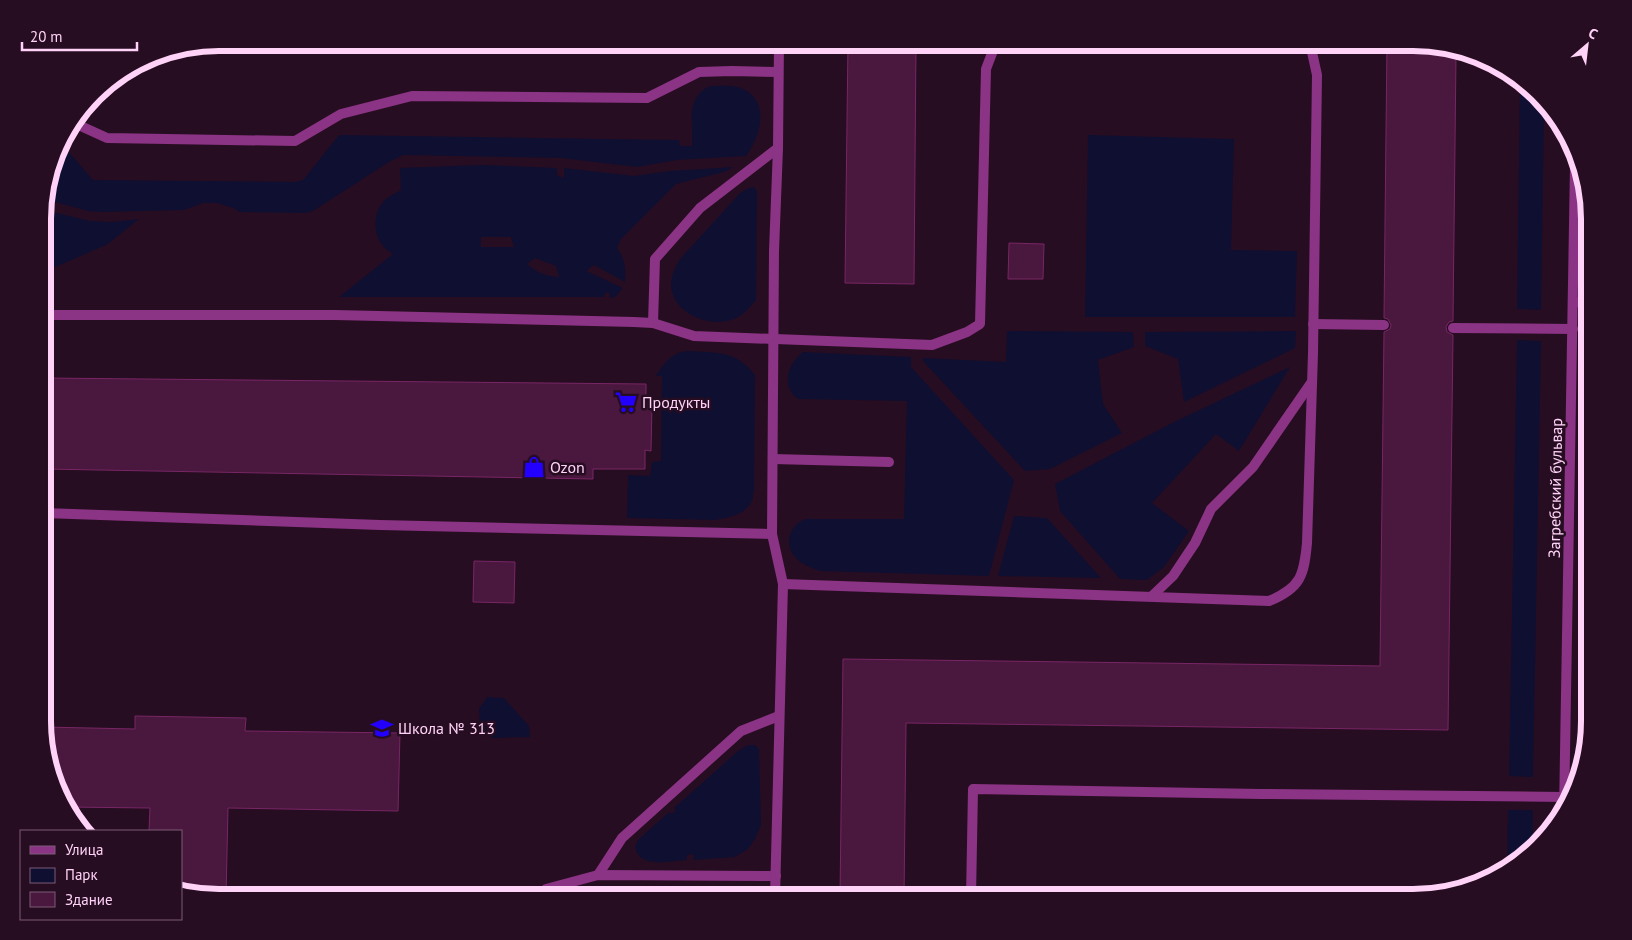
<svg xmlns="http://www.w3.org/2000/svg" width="1632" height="940" viewBox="0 0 1632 940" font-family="'PT Sans',sans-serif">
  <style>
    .green { fill: #0f0f32; fill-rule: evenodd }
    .building { fill: #4a173e; stroke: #782665 }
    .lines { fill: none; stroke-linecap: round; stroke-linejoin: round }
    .lane { stroke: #8b3384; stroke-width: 10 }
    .street { stroke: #8b3384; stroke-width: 10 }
    .labels { text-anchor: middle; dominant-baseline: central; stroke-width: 5; stroke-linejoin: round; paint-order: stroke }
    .poi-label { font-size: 16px; fill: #ffd3f8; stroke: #270d21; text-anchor: start }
    .street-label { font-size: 16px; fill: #ffd3f8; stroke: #270d21 }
    .rim { fill: none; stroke: #ffd3f8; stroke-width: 6 }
  </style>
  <rect width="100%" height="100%" fill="#270d21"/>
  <g class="green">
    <path d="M1520,84l24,22 -3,204 -24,-1z"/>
    <path d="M710,86c8,0 19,-1 28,1 33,10 24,48 8,69l-69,4 -40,7 -76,-9 -158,-3 -14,7 -76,49 -7,2 -66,-1 -7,-4 -16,-5h-14l-19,7 -82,2 -14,-1 -44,-12 16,-57 33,38 203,2 7,-2 36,-45 340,5 1,6h12c2,-22 -8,-48 18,-60z"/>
    <path d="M1088,135l146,4 -3,111 66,1 -2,66h-210z"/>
    <path d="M482,165l75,3v7l7,3v-10l70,8 36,-5 64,-4 -10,5 -48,12 -55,55 -4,9c8,10 9,21 8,34l-31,-17 -8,6 37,17 -8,9 -5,1 -1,-6 -4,1 -1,4h-265l54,-43c-3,-2 -7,-4 -9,-7 -11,-12 -11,-31 -2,-44 5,-6 12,-9 19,-13l-1,-22zM481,237h30l3,10h-33zM535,258l21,8 3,11c-13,-1 -22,-4 -32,-13z"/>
    <path d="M754,187l3,4 -1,109c-5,6 -10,12 -16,16 -22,14 -61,2 -68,-24 -3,-12 2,-23 8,-33l60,-66 9,-5z"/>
    <path d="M44,210l46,11 22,1 27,-3 -31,25 -64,28z"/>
    <path d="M1007,331l126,1 1,15 -36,13 5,44 19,29 -72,36 -25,2 -102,-110v-3l83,4z"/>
    <path d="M1296,331l-1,17 -111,54 -6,-43 -33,-13v-14z"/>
    <path d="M1517,340l24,1 -8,436 -24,-1z"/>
    <path d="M688,351c29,2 48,-1 67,24l-1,116c-1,3 -1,9 -3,12 -7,12 -23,15 -36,17l-88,-2 1,-43 22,1 2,-14 9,-1 1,-85h-6c8,-13 16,-24 32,-25z"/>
    <path d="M803,352l108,5v10l103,113 -25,96 -169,-5c-9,-3 -19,-7 -25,-14 -12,-12 -5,-34 11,-38h98l3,-118 -109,-2c-18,-13 -10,-36 5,-47z"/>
    <path d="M1290,367l-51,84 -23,-17 -64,69 37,28 -25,36 -17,13 -27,-1 -60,-68 -5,-27 119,-62z"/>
    <path d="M1014,516l33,2 54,60 -103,-2z"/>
    <path d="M487,697l17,1 25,28 1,11 -37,1 -13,-9 -1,-20z"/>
    <path d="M748,745h7l4,4 2,76 -6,14 -7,10 -13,8 -41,3 -1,-6 -6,1v5c-18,1 -48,9 -52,-13l3,-7 31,-28 3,2 4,-4 -2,-2 64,-57z"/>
    <path d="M1508,810h25v35l-22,23 -4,1z"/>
  </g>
  <g class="building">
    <path d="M848,42h68l-2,242 -69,-1z"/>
    <path d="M1387,42h27l42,12 -3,267 -4,1 -3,5 1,5 6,3 -5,395 -542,-7 -2,174h-64l3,-238 537,7 4,-334 6,-3 1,-4 -3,-6 -4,-1z"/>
    <path d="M1009,243l35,1 -1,35h-35z"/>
    <path d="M44,378l602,6v20h6l-1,47 -6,-1v19h-52v10l-549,-10z"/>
    <path d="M474,561l41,1 -1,41 -41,-1z"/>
    <path d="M135,716l111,2 -1,13 155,2 -2,78 -170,-3 -2,89 -8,1 -37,-10v-57h-32l1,-23 -83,-1 -23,-63v-17l91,2z"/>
  </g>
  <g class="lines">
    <g class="lane">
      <path d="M74,123l33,15 188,3 46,-27 71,-18 235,2 52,-26 33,-1 46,1"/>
      <path d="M1573,302l16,1"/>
      <path d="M44,315h291l299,7 19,1 41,13 238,9 35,-13 13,-8 6,-255 8,-21 7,-5"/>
      <path d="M653,323l2,-64 45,-51 78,-60"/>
      <path d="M1313,324l71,1"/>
      <path d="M1453,328l120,1"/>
      <path d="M773,459l116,3"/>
      <path d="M44,513l336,12 392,9"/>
      <path d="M783,584l486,17c32,-13 35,-26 38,-58l6,-190 4,-278 -7,-32"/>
      <path d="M1152,596l21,-20 22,-33 16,-34 42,-42 58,-84"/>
      <path d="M598,875l24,-37 119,-107 38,-15"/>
      <path d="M546,889l52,-14 178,1"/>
      <path d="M775,897l8,-313 -11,-50 2,-283 4,-103 1,-105"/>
      <path d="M971,897l2,-108 288,5 303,3"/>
    </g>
    <path class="street" d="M1564,812l11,-647"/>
  </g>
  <defs>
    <g id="supermarket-bare" transform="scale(1.725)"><path d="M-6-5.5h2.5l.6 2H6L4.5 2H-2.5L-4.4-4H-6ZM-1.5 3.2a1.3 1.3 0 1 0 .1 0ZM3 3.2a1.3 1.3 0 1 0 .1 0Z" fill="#2300fe" stroke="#270d21" stroke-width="2.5" paint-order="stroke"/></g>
    <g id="shop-bare" transform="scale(1.725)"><path d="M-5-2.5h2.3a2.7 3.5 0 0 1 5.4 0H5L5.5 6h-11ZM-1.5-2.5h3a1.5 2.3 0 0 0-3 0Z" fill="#2300fe" stroke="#270d21" stroke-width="2.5" paint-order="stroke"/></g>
    <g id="school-bare" transform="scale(1.725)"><path d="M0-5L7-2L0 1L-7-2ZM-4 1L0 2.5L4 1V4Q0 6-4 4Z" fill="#2300fe" stroke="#270d21" stroke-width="2.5" paint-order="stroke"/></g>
  </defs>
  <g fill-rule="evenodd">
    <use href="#supermarket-bare" x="626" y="402"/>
    <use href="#shop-bare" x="534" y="467"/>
    <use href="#school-bare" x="382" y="728"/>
  </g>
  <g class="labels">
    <g class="poi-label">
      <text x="642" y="402">Продукты</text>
      <text x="550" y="467">Ozon</text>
      <text x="398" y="728">Школа № 313</text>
    </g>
    <g class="street-label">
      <text transform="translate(1555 488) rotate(-89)">Загребский бульвар</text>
    </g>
  </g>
  <path d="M0 0H1632V940H0ZM219 51H1413A168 168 0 0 1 1581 219V721A168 168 0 0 1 1413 889H219A168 168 0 0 1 51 721V219A168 168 0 0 1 219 51Z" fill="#270d21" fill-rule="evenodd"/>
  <path class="rim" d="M219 51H1413A168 168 0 0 1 1581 219V721A168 168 0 0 1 1413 889H219A168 168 0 0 1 51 721V219A168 168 0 0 1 219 51Z"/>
  <rect x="20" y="830" width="162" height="90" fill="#270d21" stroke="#7d5c77"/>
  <rect x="30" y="846" width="25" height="8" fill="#8b3384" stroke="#7d5c77"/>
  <text x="65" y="855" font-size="15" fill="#ffd3f8">Улица</text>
  <rect x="30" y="868" width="25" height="15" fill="#0f0f32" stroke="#7d5c77"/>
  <text x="65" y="880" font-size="15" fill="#ffd3f8">Парк</text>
  <rect x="30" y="892" width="25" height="15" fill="#4a173e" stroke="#7d5c77"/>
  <text x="65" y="905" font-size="15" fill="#ffd3f8">Здание</text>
  <g transform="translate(1587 45) rotate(28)" stroke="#270d21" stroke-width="4" paint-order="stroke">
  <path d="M0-4L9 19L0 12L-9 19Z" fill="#ffd3f8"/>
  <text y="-8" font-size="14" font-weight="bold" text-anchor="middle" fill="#ffd3f8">С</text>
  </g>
  <path d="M22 42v8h115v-8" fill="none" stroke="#ffd3f8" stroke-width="2.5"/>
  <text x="30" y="42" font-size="15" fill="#ffd3f8" stroke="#270d21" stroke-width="4" paint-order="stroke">20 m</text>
</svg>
